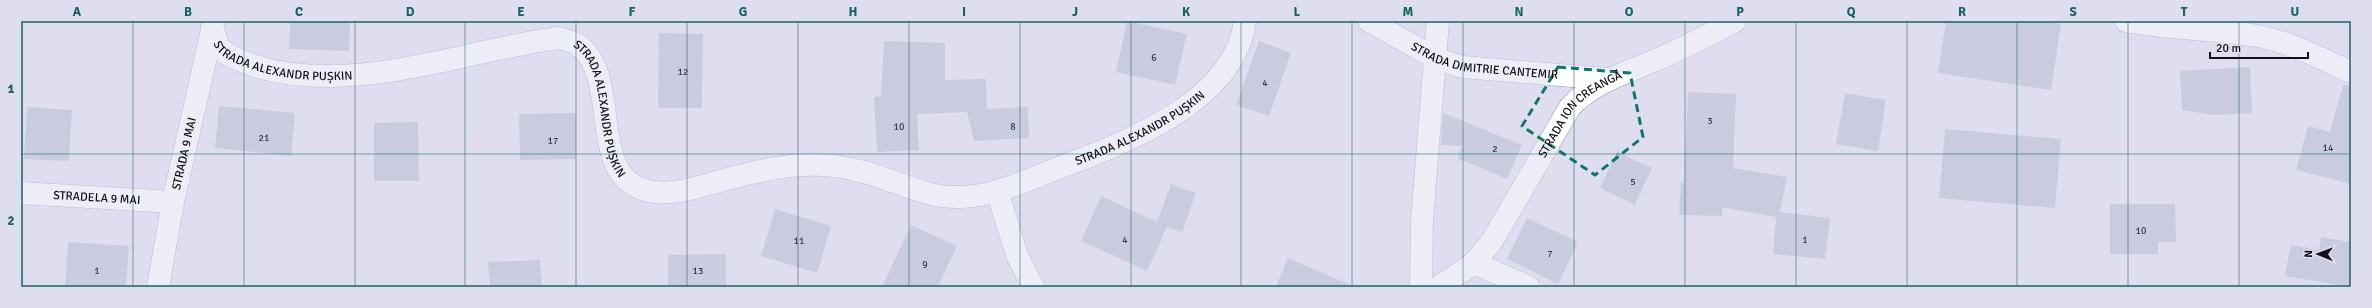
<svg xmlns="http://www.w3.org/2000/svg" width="2372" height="308" viewBox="0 0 2372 308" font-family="Signika,sans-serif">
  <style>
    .building { fill: #b0b6c8 }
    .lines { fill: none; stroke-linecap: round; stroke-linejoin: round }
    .minor-casing { stroke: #9694a6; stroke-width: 23 }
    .minor { stroke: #fff; stroke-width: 22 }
    .marked { fill: none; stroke: #0f766e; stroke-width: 3; stroke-dasharray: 8 5; stroke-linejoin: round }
    .grid { fill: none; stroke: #156463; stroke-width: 1; stroke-opacity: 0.55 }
    .labels { text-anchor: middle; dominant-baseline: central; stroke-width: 3; stroke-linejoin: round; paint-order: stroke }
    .number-label { font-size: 10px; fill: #393a43 }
    .street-label { font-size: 12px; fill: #111017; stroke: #dfdef1 }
    .neatline { fill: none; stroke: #156463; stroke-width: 1.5 }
    .grid-label { font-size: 13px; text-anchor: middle; font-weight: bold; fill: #156463 }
  </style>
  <rect width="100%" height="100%" fill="#dfdef1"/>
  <g class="building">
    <path d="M290,21h60l-1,30 -60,-2z"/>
    <path d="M1127,21l60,13 -12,51 -59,-13z"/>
    <path d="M1946,21h98l17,3 -10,66 -113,-17z"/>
    <path d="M659,33l44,1 -1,74h-44z"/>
    <path d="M884,41l61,2v37l41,-1 1,30 41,-2 1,31 -55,3 -7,-29 -50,2 2,36 -42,2 -3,-55 7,-1z"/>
    <path d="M1259,41l32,12 -22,63 -33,-11z"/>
    <path d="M2250,67l2,46 -38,2 -32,-5 -2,-39z"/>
    <path d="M2343,85l8,1v98l-55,-14 12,-44 22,6z"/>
    <path d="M1688,92l48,2 -3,74 54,9 -7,35 50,6 -5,41 -52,-5 3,-37 -54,-10v9l-43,-1 2,-33 3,1z"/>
    <path d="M1845,93l41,7 -8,51 -42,-7z"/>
    <path d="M219,106l76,7 -4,43 -76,-8z"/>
    <path d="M27,107l45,3 -3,51 -45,-2z"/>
    <path d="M576,113v46l-56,1 -1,-46z"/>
    <path d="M1443,113l79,32 -15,34 -50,-21 5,-12 -21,-1z"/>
    <path d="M418,122l1,59h-45v-58z"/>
    <path d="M1945,129l116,10 -6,69 -116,-10z"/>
    <path d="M1617,152l35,16 -17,37 -35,-17z"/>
    <path d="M1171,184l25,9 -14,39 -15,-5 -20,44 -66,-30 20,-45 56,26z"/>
    <path d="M2110,204h65l1,38h-18v12h-48z"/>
    <path d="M775,209l56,17 -14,47 -56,-17z"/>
    <path d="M1527,218l51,24 -20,42 -51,-25z"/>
    <path d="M911,225l46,21 -19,41h-56z"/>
    <path d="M2321,237l30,5v45l-66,-11 6,-31 28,5z"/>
    <path d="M68,242l61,4 -3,41h-61z"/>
    <path d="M726,254v33h-58v-32z"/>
    <path d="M1288,258l67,29h-79z"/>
    <path d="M540,260l2,27h-52l-2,-25z"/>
  </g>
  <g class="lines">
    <g class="minor-casing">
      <g id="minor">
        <path id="s1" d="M1369,21l68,38 26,8 144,12"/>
        <path d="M2126,21c45,9 91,7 137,16 28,6 61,23 88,35"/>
        <path id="s2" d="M212,28c3,6 5,18 10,22 9,8 22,12 33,16 97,30 206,-15 303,-28 6,2 15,3 20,7 43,30 10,126 64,144 28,10 61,-4 89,-11 23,-6 49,-12 73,-13 19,-1 37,1 56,6 34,8 63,27 100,26 33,0 65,-16 96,-28 66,-25 179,-66 189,-148"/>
        <path d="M997,191l20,64 16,32"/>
        <path id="s3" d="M21,193l152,9"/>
        <path d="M1474,263l55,24"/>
        <path id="s4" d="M158,287l15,-85 40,-176"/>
        <path d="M1421,287l1,-67 16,-199"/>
        <path id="s5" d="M1439,287l35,-24 18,-22 78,-134c25,-26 56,-34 88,-48 26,-11 52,-25 77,-38"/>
      </g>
    </g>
    <use href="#minor" class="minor"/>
  </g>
  <path d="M0 0H2372V308H0ZM1558,67l72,6 13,64 -48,38 -73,-49z" fill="#dfdef1" fill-opacity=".55" fill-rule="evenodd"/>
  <path class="marked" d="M1558,67l72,6 13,64 -48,38 -73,-49z"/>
  <path class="grid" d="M133,21v266M244,21v266M355,21v266M465,21v266M576,21v266M687,21v266M798,21v266M909,21v266M1020,21v266M1131,21v266M1241,21v266M1352,21v266M1463,21v266M1574,21v266M1685,21v266M1796,21v266M1907,21v266M2017,21v266M2128,21v266M2239,21v266M21,154h2330"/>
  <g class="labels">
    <g class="number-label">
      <text x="1154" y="58">6</text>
      <text x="683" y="72">12</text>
      <text x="1265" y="83">4</text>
      <text x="1710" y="121">3</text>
      <text x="899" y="127">10</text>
      <text x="1013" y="127">8</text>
      <text x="264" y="138">21</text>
      <text x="553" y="141">17</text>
      <text x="2328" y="148">14</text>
      <text x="1495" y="149">2</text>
      <text x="1633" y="182">5</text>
      <text x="2141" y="231">10</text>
      <text x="1125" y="240">4</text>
      <text x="1805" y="240">1</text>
      <text x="799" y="241">11</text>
      <text x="1550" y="254">7</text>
      <text x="925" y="265">9</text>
      <text x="97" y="271">1</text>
      <text x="698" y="271">13</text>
    </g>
    <g class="street-label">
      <text stroke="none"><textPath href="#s2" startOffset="87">STRADA ALEXANDR PUȘKIN</textPath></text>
      <text stroke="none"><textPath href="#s1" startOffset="125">STRADA DIMITRIE CANTEMIR</textPath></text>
      <text stroke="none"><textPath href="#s2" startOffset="459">STRADA ALEXANDR PUȘKIN</textPath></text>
      <text stroke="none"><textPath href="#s5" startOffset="228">STRADA ION CREANGĂ</textPath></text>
      <text stroke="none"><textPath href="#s2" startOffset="1075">STRADA ALEXANDR PUȘKIN</textPath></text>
      <text stroke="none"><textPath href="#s4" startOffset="136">STRADA 9 MAI</textPath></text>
      <text stroke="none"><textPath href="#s3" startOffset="76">STRADELA 9 MAI</textPath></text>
    </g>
  </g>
  <rect width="2372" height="308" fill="none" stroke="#dfdef1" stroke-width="44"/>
  <g transform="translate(2318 254) rotate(271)" stroke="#dfdef1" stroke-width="3" paint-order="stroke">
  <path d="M0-3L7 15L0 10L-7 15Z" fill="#111017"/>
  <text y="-6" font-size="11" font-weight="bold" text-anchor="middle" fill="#111017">N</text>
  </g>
  <path d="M2210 52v6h98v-6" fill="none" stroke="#111017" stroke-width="2"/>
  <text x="2216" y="52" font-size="12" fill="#111017" stroke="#dfdef1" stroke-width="3" paint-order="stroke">20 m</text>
  <rect x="22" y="22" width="2328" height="264" class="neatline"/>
  <g class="grid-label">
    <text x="77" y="16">A</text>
    <text x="188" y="16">B</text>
    <text x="299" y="16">C</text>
    <text x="410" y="16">D</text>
    <text x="521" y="16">E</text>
    <text x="632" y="16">F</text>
    <text x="743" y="16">G</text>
    <text x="853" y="16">H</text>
    <text x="964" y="16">I</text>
    <text x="1075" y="16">J</text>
    <text x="1186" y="16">K</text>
    <text x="1297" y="16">L</text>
    <text x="1408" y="16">M</text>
    <text x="1519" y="16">N</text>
    <text x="1629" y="16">O</text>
    <text x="1740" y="16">P</text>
    <text x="1851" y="16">Q</text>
    <text x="1962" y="16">R</text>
    <text x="2073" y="16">S</text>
    <text x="2184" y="16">T</text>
    <text x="2295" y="16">U</text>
    <text x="11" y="93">1</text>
    <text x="11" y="225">2</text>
  </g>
</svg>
